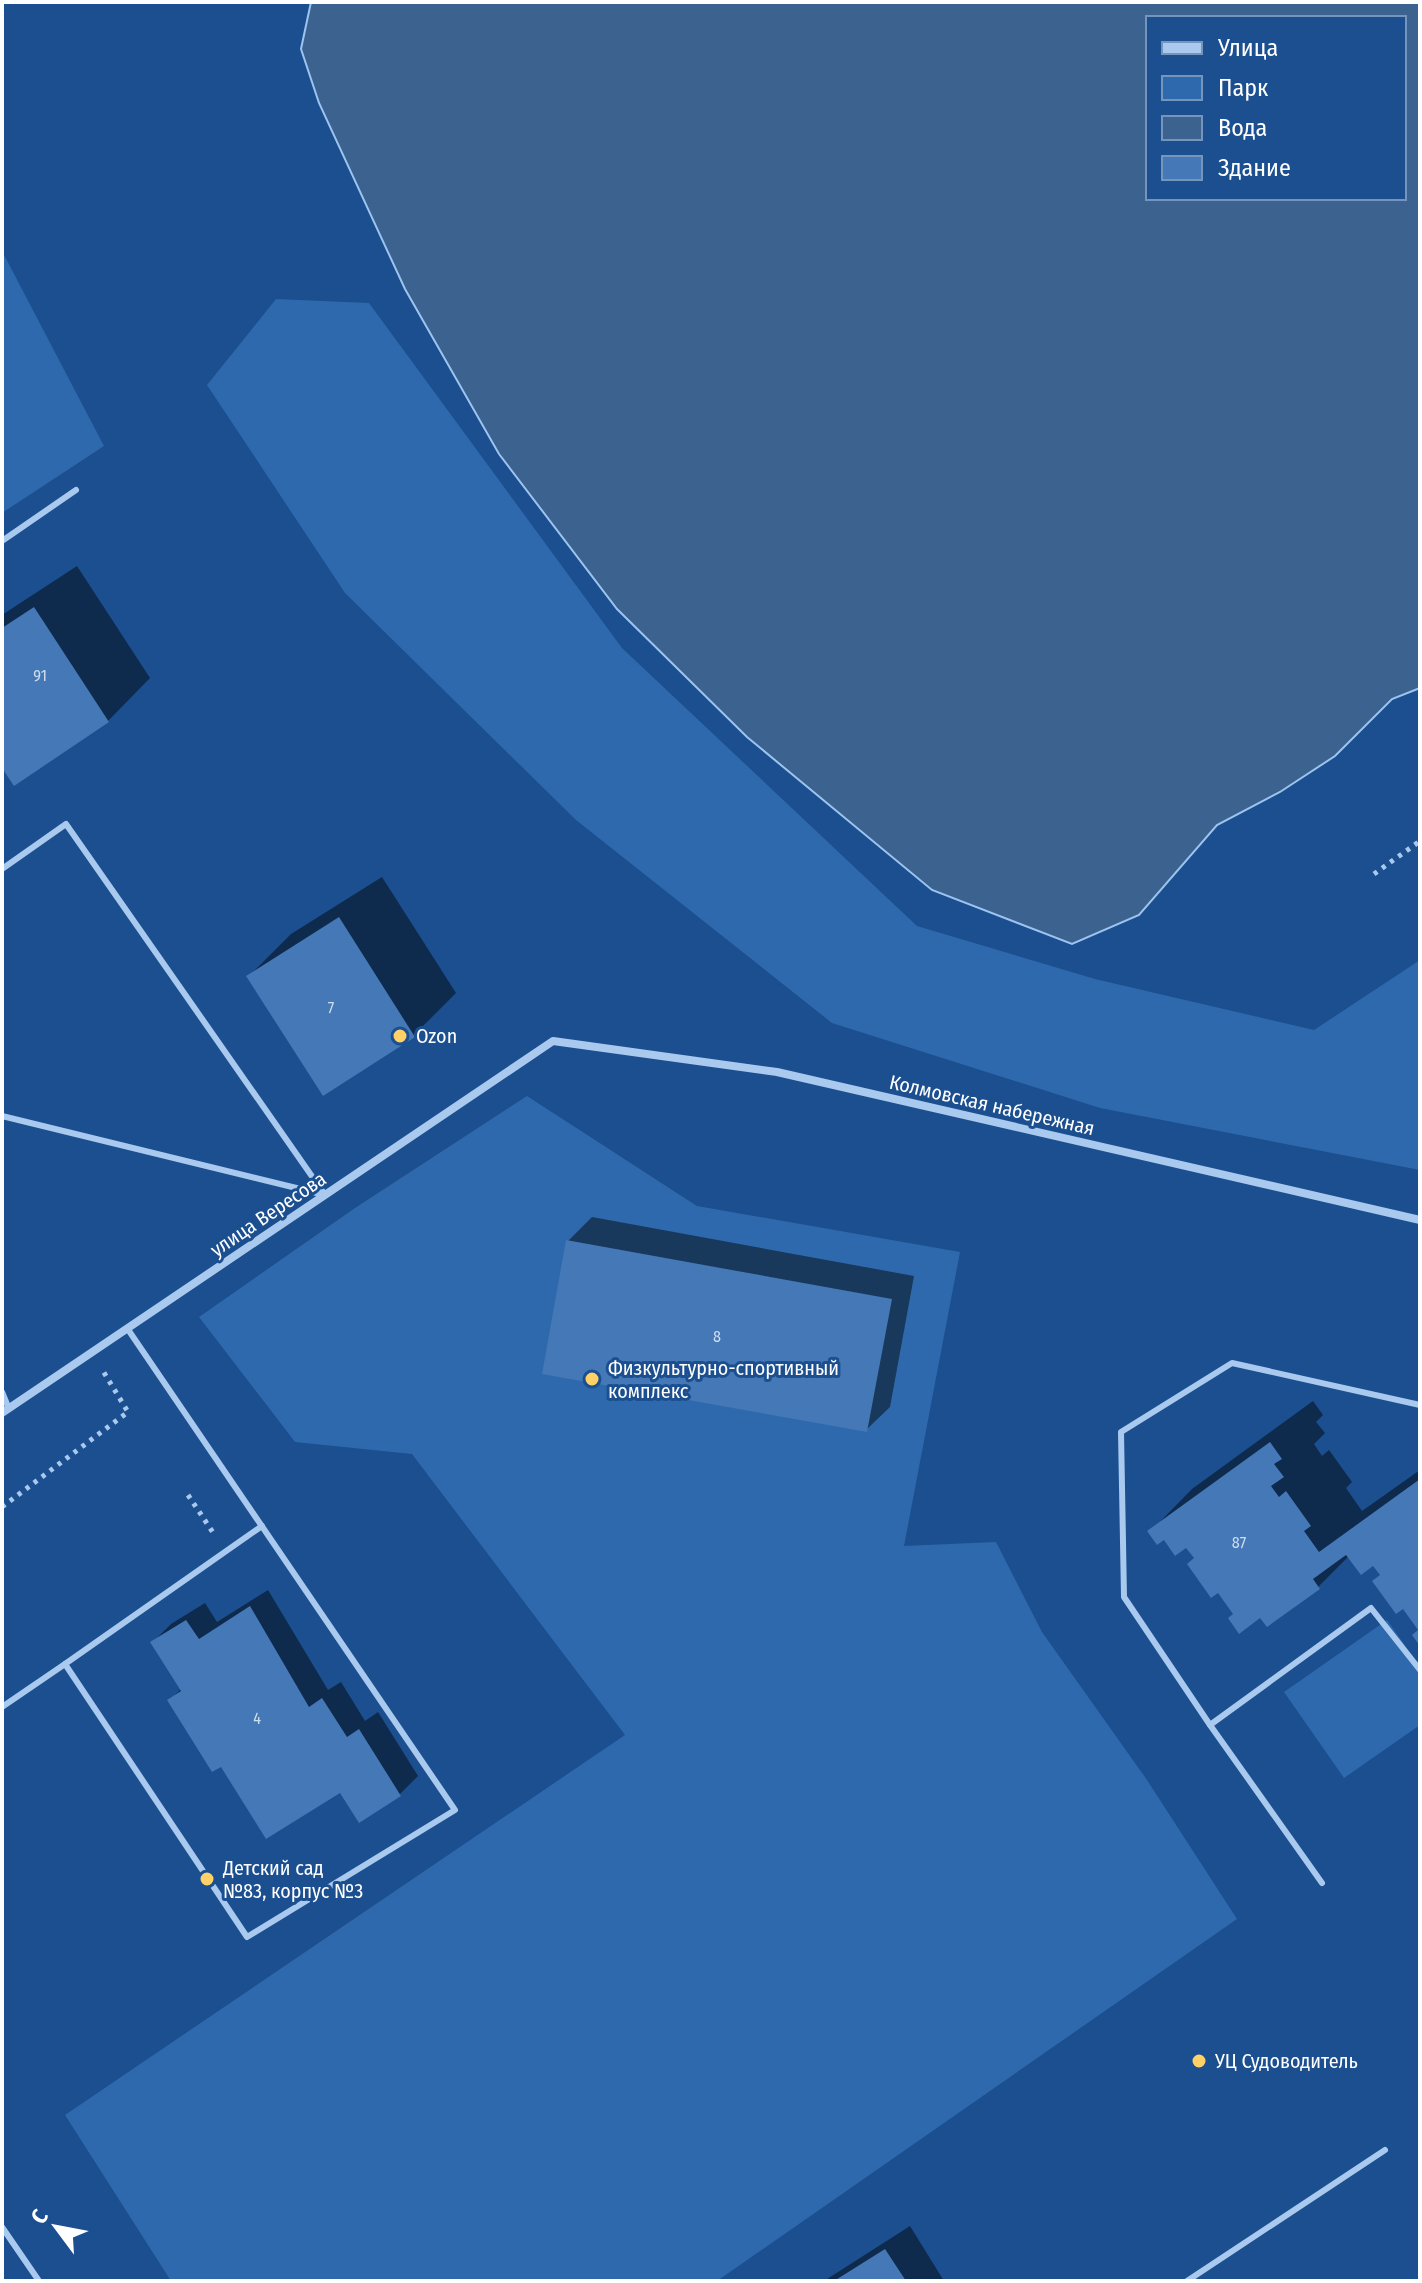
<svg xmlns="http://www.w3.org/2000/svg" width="1422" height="2283" viewBox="0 0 1422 2283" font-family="'Fira Sans Condensed',sans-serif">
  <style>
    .green { fill: #2e69ad }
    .water { fill: #3c6290; stroke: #9cc4f0; stroke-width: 2; fill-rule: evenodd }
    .shadow { fill: #0007 }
    .building { fill: #4478b7 }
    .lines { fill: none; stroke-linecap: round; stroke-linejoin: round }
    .path { stroke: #a9c9ee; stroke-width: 5; stroke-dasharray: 4 6; stroke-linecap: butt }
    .lane { stroke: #a9c9ee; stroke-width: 6 }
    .street { stroke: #a9c9ee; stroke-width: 8 }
    .poi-dot { fill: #ffd166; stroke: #1b4f8f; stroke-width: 3 }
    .labels { text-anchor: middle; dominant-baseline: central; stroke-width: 6; stroke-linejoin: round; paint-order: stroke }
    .number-label { font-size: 16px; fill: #d0dded }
    .poi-label { font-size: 20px; fill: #fff; stroke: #1b4f8f; text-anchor: start }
    .street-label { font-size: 20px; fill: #fff; stroke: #1b4f8f }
  </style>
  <rect width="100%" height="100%" fill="#1b4f8f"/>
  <g class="green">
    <path d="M2,251l102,195 -102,67z"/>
    <path d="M276,299l93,4 253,345 295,278 178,53 219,51 106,-70v210l-320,-62 -268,-85 -256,-203 -231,-227 -138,-208z"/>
    <path d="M527,1096l170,110 263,46 -56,294 92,-4 46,90 105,148 90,139 -520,362h-546l-106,-166 560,-380 -213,-281 -117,-12 -96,-125 156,-109z"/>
    <path d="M1387,1620l33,47v58l-76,53 -60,-86z"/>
  </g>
  <path class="water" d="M311,2h1109v686l-28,11 -57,57 -55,36 -63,33 -78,90 -67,29 -140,-54 -185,-153 -130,-128 -118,-155 -94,-165 -86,-186 -18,-54zM1148,18h256v180h-256z"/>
  <g class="shadow">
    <path d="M77,566l73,112 -42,43 -94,62 -12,-18v-150z"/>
    <path d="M382,877l74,116 -42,42 -91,58 -75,-116 43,-43z"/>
    <path d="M592,1217l322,59 -24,131 -24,23 -298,-189z"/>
    <path d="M1313,1401l10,14 -7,7 9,11 -11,11 8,12 7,-6 23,32 -6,6 16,23 58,-41v159l-46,-66 -25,-7 -31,31 -57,28 -25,-2 -49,-68 -37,-13 42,-43z"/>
    <path d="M268,1590l60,100 13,-8 24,39 13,-9 40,64 -18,18 -60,-4 -118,-26 -52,-64 12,-12 -29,-46 18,-18 34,-21 12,19z"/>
    <path d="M910,2226l34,55h-120z"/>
  </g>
  <g class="building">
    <path d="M34,607l75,115 -95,64 -12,-18v-140z"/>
    <path d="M339,917l76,120 -92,59 -77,-120z"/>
    <path d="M566,1240l326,59 -25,133 -325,-58z"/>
    <path d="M1270,1442l12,17 -8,5 10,13 -13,9 8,11 7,-6 25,35 -7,5 15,21 101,-73v167l-8,-11 6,-5 -15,-21 -7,5 -24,-33 8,-6 -7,-9 -12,9 -15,-20 -33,24 7,10 -53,38 -7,-9 -21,16 -11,-16 5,-4 -15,-21 -7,5 -24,-34 7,-6 -8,-10 -11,8 -11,-16 -7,5 -10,-14z"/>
    <path d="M250,1606l59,101 13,-9 25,39 12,-8 42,67 -42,27 -19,-30 -74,46 -45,-72 -9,5 -45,-72 14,-9 -31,-49 36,-22 13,19z"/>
    <path d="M885,2249l21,32h-72z"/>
  </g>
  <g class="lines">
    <g class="path">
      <path d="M1374,874l46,-33"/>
      <path d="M188,1495l26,39"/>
      <path d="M2,1507l126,-95 -25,-41"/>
    </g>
    <g class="lane">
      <path d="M2,541l74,-51"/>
      <path d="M2,869l64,-45 259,371"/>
      <path d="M2,1116l323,79"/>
      <path d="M2,1392l7,17"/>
      <path d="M1420,1405l-188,-42 -111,69 3,165 86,128 161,-117 49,62"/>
      <path d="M65,1664l197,-138"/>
      <path d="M2,1707l63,-43 182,273 208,-127 -328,-482"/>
      <path d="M1210,1725l112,158"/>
      <path d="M2,2227l37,54"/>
      <path d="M1187,2281l198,-131"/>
    </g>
    <path class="street" d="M2,1413l551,-372 224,31 643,148"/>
  </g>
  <g class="poi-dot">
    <circle cx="400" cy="1036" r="8"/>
    <circle cx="592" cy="1379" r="8"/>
    <circle cx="207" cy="1879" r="8"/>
    <circle cx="1199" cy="2061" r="8"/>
  </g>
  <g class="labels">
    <g class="number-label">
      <text x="40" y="675">91</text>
      <text x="331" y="1007">7</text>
      <text x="717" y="1336">8</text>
      <text x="1239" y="1542">87</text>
      <text x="257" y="1718">4</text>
    </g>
    <g class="poi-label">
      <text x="416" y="1036">Ozon</text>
      <text x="608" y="1368">Физкультурно-спортивный<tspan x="608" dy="23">комплекс</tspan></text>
      <text x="223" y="1868">Детский сад<tspan x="223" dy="23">№83, корпус №3</tspan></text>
      <text x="1215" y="2061">УЦ Судоводитель</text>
    </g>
    <g class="street-label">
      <text transform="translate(992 1105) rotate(13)">Колмовская набережная</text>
      <text transform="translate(268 1214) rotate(-34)">улица Вересова</text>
    </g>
  </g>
  <rect width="1422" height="2283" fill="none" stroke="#ffffff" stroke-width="8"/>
  <rect x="1146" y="16" width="260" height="184" fill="#1b4f8f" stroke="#7695bc" stroke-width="2"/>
  <rect x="1162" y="42" width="40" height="12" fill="#a9c9ee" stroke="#7695bc" stroke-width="2"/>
  <text x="1218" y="56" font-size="24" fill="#ffffff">Улица</text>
  <rect x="1162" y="76" width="40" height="24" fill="#2e69ad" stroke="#7695bc" stroke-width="2"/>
  <text x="1218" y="96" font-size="24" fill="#ffffff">Парк</text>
  <rect x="1162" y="116" width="40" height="24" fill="#3c6290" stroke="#7695bc" stroke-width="2"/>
  <text x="1218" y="136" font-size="24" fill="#ffffff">Вода</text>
  <rect x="1162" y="156" width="40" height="24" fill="#4478b7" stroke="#7695bc" stroke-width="2"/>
  <text x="1218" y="176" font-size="24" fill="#ffffff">Здание</text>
  <g transform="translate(56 2227) rotate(302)" stroke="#1b4f8f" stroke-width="6" paint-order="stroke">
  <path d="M0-6L14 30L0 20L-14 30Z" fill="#ffffff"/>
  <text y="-12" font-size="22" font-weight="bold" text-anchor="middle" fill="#ffffff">С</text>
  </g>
</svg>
